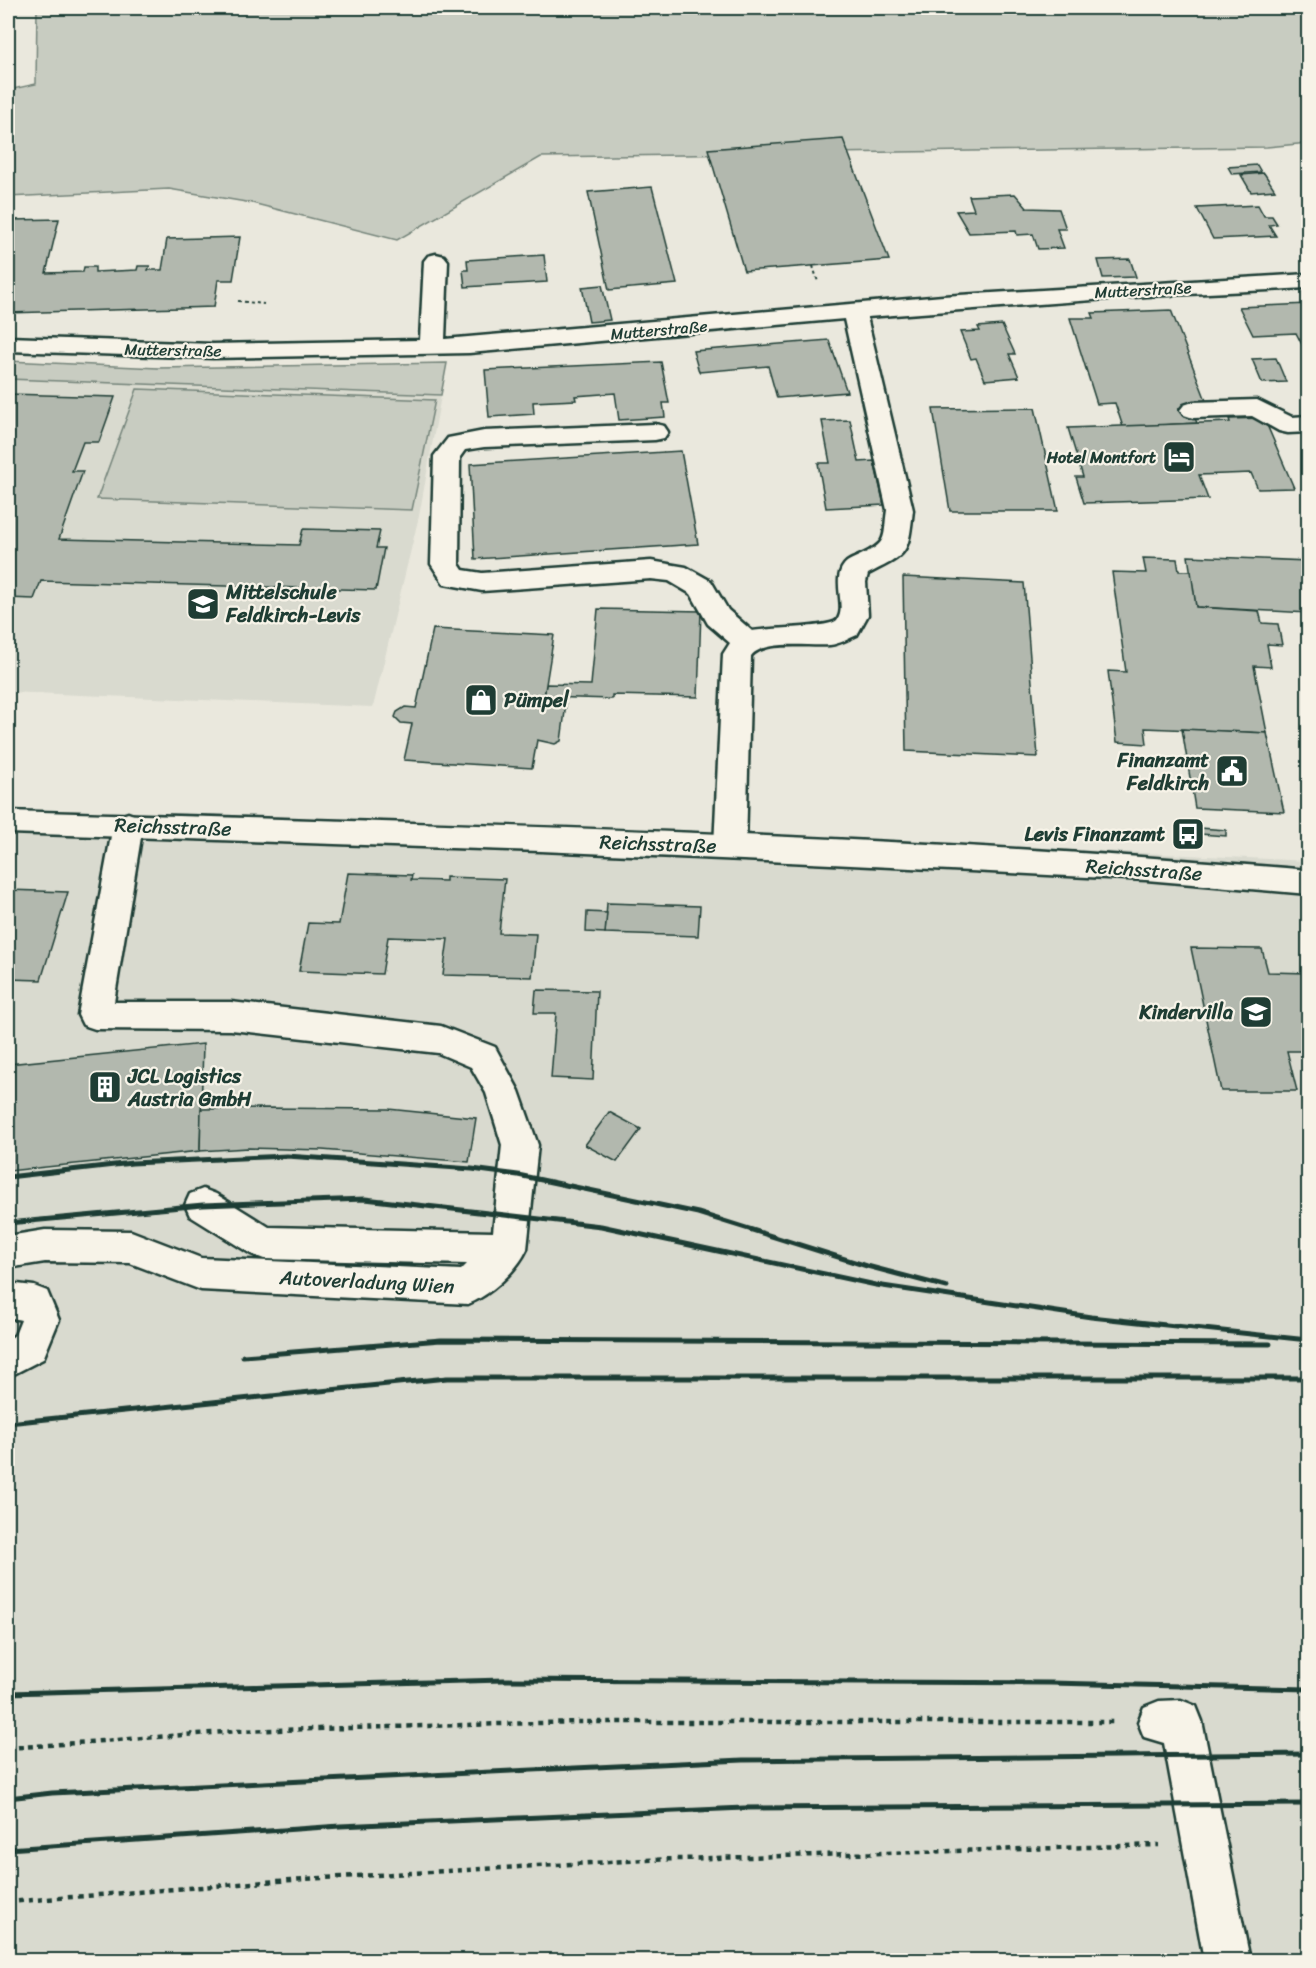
<svg xmlns="http://www.w3.org/2000/svg" width="1316" height="1968" viewBox="0 0 1316 1968" font-family="Sriracha,sans-serif">
  <style>
    .built { fill: #d9dacf }
    .green { fill: #c8ccc1; stroke: #74847a; stroke-width: 1.5 }
    .building { fill: #b2b8ae; stroke: #1f3d34; stroke-width: 1.5 }
    .lines { fill: none; stroke-linecap: round; stroke-linejoin: round }
    .minor-casing { stroke: #1f3d34; stroke-width: 5 }
    .major-casing { stroke: #1f3d34; stroke-width: 5 }
    .path-far1 { stroke: #1f3d34; stroke-width: 2; stroke-dasharray: 3 3; stroke-linecap: butt }
    .path { stroke: #1f3d34; stroke-width: 4.5; stroke-dasharray: 5 5; stroke-linecap: butt }
    .minor { fill: #f7f3e8; fill-rule: evenodd }
    .major { fill: #f7f3e8; fill-rule: evenodd }
    .rail { stroke: #1f3d34; stroke-width: 5 }
    .labels { text-anchor: middle; dominant-baseline: central; stroke-width: 4.5; stroke-linejoin: round; paint-order: stroke }
    .far-street-label { font-size: 16px; fill: #1f3d34; stroke: #f7f3e8 }
    .far-poi-label { font-size: 16px; font-weight: bold; fill: #1f3d34; stroke: #f7f3e8; text-anchor: end }
    .poi-label { font-size: 20px; font-weight: bold; fill: #1f3d34; stroke: #f7f3e8; text-anchor: start }
    .street-label { font-size: 20px; fill: #1f3d34; stroke: #f7f3e8 }
  </style>
  <rect width="100%" height="100%" fill="#eae8dd"/>
  <filter id="ink" filterUnits="userSpaceOnUse"><feTurbulence type="fractalNoise" baseFrequency=".0167" numOctaves="2"/><feDisplacementMap in="SourceGraphic" scale="12" xChannelSelector="R" yChannelSelector="G"/><feConvolveMatrix kernelMatrix="1 2 1 2 8 2 1 2 1" color-interpolation-filters="sRGB"/></filter>
  <g filter="url(#ink)">
    <g class="built">
      <path d="M8,361l150,7 289,-5 -28,153 -46,191 -365,-15z"/>
      <path d="M8,823l479,3 389,14 432,21v1099h-1300z"/>
    </g>
    <g class="green">
      <path d="M37,8h1271v135l-41,4 -726,10 -144,83 -145,-37 -83,-14 -161,8v-107l28,-6z"/>
      <path d="M8,361l150,7 289,-5 -6,32 -433,-16z"/>
      <path d="M137,389l298,11 -23,110 -315,-11z"/>
    </g>
    <g class="building">
      <path d="M843,139l46,121 -145,11 -36,-122z"/>
      <path d="M1257,165l4,7 -29,2 -4,-7z"/>
      <path d="M1264,173l11,17 -24,2 -10,-17z"/>
      <path d="M652,187l25,97 -68,6 -21,-98z"/>
      <path d="M1015,194l12,14 32,1 7,20h-9l7,19 -26,1 -5,-15 -16,1 -1,-4 -47,2 -13,-22 18,-1 -5,-14z"/>
      <path d="M1258,205l6,11h8l5,8 -8,1 7,11 -63,3 -16,-31z"/>
      <path d="M59,219l-13,54 37,-1 1,-5h11v5l42,-2 1,-4h12l-2,4h14l5,-31 73,-2 -7,43h-15l-4,27 -206,6v-76l4,-17z"/>
      <path d="M544,255l3,27 -82,5 -2,-17h5l-1,-10z"/>
      <path d="M1130,259l6,18 -33,1 -5,-18z"/>
      <path d="M602,285l8,35 -21,2 -7,-35z"/>
      <path d="M1308,304v52l-12,-23 -43,2 -14,-28z"/>
      <path d="M1171,310l36,93 -18,1 8,19 -74,4 -8,-24 -18,1 -27,-86h24l-2,-5z"/>
      <path d="M1002,325l13,29h-6l10,23 -34,3 -9,-22 -5,1 -11,-27 20,-1 -2,-4z"/>
      <path d="M829,340l18,52 -70,6 -9,-32 -69,6 -6,-21z"/>
      <path d="M1276,358l10,24 -24,1 -10,-24z"/>
      <path d="M661,362l8,41h-6l2,14 -46,3 -4,-27 -40,3 1,4 -43,2 1,12 -45,3 -4,-47z"/>
      <path d="M8,394l107,3 -16,45h-16l-11,29h11l-24,68 240,6 4,-16 77,2 -4,17h8l-8,42 -335,-9 -7,18 -26,-1z"/>
      <path d="M1035,408l23,103h-108l-17,-102z"/>
      <path d="M1264,418l30,70 -36,1 -7,-16 -52,2 9,24 -124,4 -8,-26h7l-15,-49 162,-6 -1,-3z"/>
      <path d="M850,420l9,42 15,-1 10,44 -58,3 -8,-45h12l-8,-42z"/>
      <path d="M681,451l17,93 -223,15 -5,-95z"/>
      <path d="M1188,556l120,5v52l-112,-6z"/>
      <path d="M1143,558l34,1 2,12h12l5,36 63,4 3,12 16,1 4,21 -15,-1 4,23 -17,-1 13,67 -122,-5 2,16 -30,-2 -9,-71 18,1 -14,-100 34,1z"/>
      <path d="M903,577l121,6 14,174 -132,-6z"/>
      <path d="M598,609l103,2 -3,86 -86,-2v4l-68,-2 2,-13 45,1z"/>
      <path d="M433,629l121,6 -11,68 23,1 -5,37 -6,3 -18,-4 -5,28 -128,-8 8,-36 -11,-1 -6,-6 2,-5 8,-5 11,1z"/>
      <path d="M1182,729l85,4 17,79 -89,-4z"/>
      <path d="M1200,828l26,2v6l-26,-2z"/>
      <path d="M348,873l64,2 -1,5 35,1v-4l59,2 -6,54 37,1 -4,43 -89,-2 5,-36 -60,-2 -6,37 -83,-3 9,-48 31,1z"/>
      <path d="M8,890l60,2 -27,88 -33,-1z"/>
      <path d="M607,903l93,3 -2,30 -93,-3z"/>
      <path d="M587,912l20,1 -2,20 -19,-1z"/>
      <path d="M1191,948l71,1 6,23 40,1v109l-7,-31h-14l10,40h-76z"/>
      <path d="M536,990l61,1 -4,89 -42,-2 5,-65h-22z"/>
      <path d="M203,1044l-3,107 -192,20v-107z"/>
      <path d="M261,1108l127,1 88,9 -7,44 -147,-12 -74,-2 -48,3 1,-42z"/>
      <path d="M609,1112l32,17 -24,33 -32,-17z"/>
    </g>
    <g class="lines">
      <g class="minor-casing">
        <g id="minor">
          <path d="M436,254l8,2 4,5 -3,78 498,-43 365,-22v14l-161,8 -280,21 46,193c-5,45 -5,44 -45,64l-2,8 2,33 -11,20c-9,4 -18,9 -27,10 -21,2 -65,-6 -79,11l-5,191 -5,8 -11,4 -11,-4 -5,-8 9,-193 7,-11 -22,-19 -17,-30 -22,-13 -18,-2 -169,12 -38,-7 -13,-20 3,-108 14,-18 36,-7 171,-7 9,2 4,6 -4,6 -9,2 -171,7 -19,3 -5,7 -1,107 4,6 19,3 169,-12 35,6 25,14 17,29 24,21c16,-3 79,-3 85,-11 11,-13 -8,-43 10,-58 4,-3 11,-5 16,-8 26,-12 20,-18 24,-44l-43,-191 -375,34 -256,5 -205,-7v-14l205,7 207,-4 4,-79 4,-5z"/>
          <path d="M1257,400l35,17 16,-1v16l-20,1 -9,-2 -27,-15 -59,2 -9,-3 -4,-5 4,-5 9,-3z"/>
          <path d="M128,813l11,4 4,8 -29,177h117l210,24 54,21 24,44 19,54 -11,104c-10,22 -37,46 -59,55l-267,-14 -71,-27 -85,-1 -37,6v-32l37,-6 86,1 70,27 260,12 6,-6 -203,-5 -13,-5 -61,-38 -5,-11 5,-11 13,-5 13,5 53,33 224,5 9,-87 -16,-52 -15,-26 -33,-14 -207,-23 -136,-1 -12,-4 -5,-10 35,-190 4,-8z"/>
          <path d="M8,1283l26,3 13,5 12,29 -16,39 -35,18v-37l7,-5 6,-15 -13,-3z"/>
          <path d="M1181,1700l15,6 6,15 48,239h-46l-40,-217 -20,-6 -6,-15 6,-15 15,-6z"/>
        </g>
      </g>
      <g class="major-casing">
        <path id="major" d="M8,811c433,13 868,22 1300,59v24l-162,-14 -315,-16 -290,-13 -533,-18z"/>
      </g>
      <g class="path-far1">
        <path d="M813,266l5,16"/>
        <path d="M238,301l26,3"/>
      </g>
      <g class="path">
        <path d="M8,1748l230,-17 339,-9h539"/>
        <path d="M8,1902l296,-23 341,-19 514,-15"/>
      </g>
      <use href="#minor" class="minor"/>
      <use href="#major" class="major"/>
      <g class="rail">
        <path d="M8,1177l124,-14 155,-7 185,13 46,6 180,38 169,53 80,21"/>
        <path d="M8,1223l195,-18 162,-6 236,27 275,59 215,32 217,23"/>
        <path d="M243,1356l198,-16 829,4"/>
        <path d="M8,1423l439,-45h861"/>
        <path d="M8,1693l496,-13 546,3 258,6"/>
        <path d="M8,1798l44,-5 691,-33 565,-6"/>
        <path d="M8,1849l332,-23 404,-18 564,-4"/>
      </g>
    </g>
  </g>
  <defs>
    <g id="hotel-square" transform="scale(1.725)"><rect x="-9" y="-9" width="18" height="18" rx="4" fill="#1f3d34" stroke="#f7f3e8"/><path d="M-6-4.5h1.5V1H6V5H4.5V3h-9V5H-6ZM-4 0a1.8 1.8 0 1 1 3.6 0ZM.5 0V-2.5h3Q6-2.5 6 0Z" fill="#fff"/></g>
    <g id="school-square" transform="scale(1.725)"><rect x="-9" y="-9" width="18" height="18" rx="4" fill="#1f3d34" stroke="#f7f3e8"/><path d="M0-5L7-2L0 1L-7-2ZM-4 1L0 2.5L4 1V4Q0 6-4 4Z" fill="#fff"/></g>
    <g id="shop-square" transform="scale(1.725)"><rect x="-9" y="-9" width="18" height="18" rx="4" fill="#1f3d34" stroke="#f7f3e8"/><path d="M-5-2.5h2.3a2.7 3.5 0 0 1 5.4 0H5L5.5 6h-11ZM-1.5-2.5h3a1.5 2.3 0 0 0-3 0Z" fill="#fff"/></g>
    <g id="civic-square" transform="scale(1.725)"><rect x="-9" y="-9" width="18" height="18" rx="4" fill="#1f3d34" stroke="#f7f3e8"/><path d="M-.6-6.5H3V-4.5H.6V-3L4-1V1h2V6H-6V1h2V-1L-.6-3ZM-1.2 2.5V6h2.4V2.5Z" fill="#fff"/></g>
    <g id="bus-square" transform="scale(1.725)"><rect x="-9" y="-9" width="18" height="18" rx="4" fill="#1f3d34" stroke="#f7f3e8"/><path d="M-5-6H5V4H4V6H2V4H-2V6H-4V4H-5ZM-3.5-4V0h7V-4ZM-3.5 1.2v1.5H-2V1.2ZM2 1.2v1.5H3.5V1.2Z" fill="#fff"/></g>
    <g id="building-square" transform="scale(1.725)"><rect x="-9" y="-9" width="18" height="18" rx="4" fill="#1f3d34" stroke="#f7f3e8"/><path d="M-4-6H4V6H1V3H-1V6H-4ZM-2.5-4.3h1.7v1.8h-1.7ZM.8-4.3h1.7v1.8H.8ZM-2.5-1h1.7V.8h-1.7ZM.8-1h1.7V.8H.8Z" fill="#fff"/></g>
  </defs>
  <g fill-rule="evenodd">
    <use href="#hotel-square" x="1179" y="457"/>
    <use href="#school-square" x="203" y="604"/>
    <use href="#shop-square" x="481" y="700"/>
    <use href="#civic-square" x="1232" y="771"/>
    <use href="#bus-square" x="1188" y="834"/>
    <use href="#school-square" x="1256" y="1012"/>
    <use href="#building-square" x="105" y="1087"/>
  </g>
  <g class="labels">
    <g class="far-street-label">
      <text transform="translate(1143 290) rotate(-3)">Mutterstraße</text>
      <text transform="translate(659 330) rotate(-5)">Mutterstraße</text>
      <text transform="translate(173 350) rotate(1)">Mutterstraße</text>
    </g>
    <g class="far-poi-label">
      <text x="1156" y="457">Hotel Montfort</text>
    </g>
    <g class="poi-label">
      <text x="226" y="592">Mittelschule<tspan x="226" dy="23">Feldkirch-Levis</tspan></text>
      <text x="504" y="700">Pümpel</text>
      <text x="1209" y="760" text-anchor="end">Finanzamt<tspan x="1209" dy="23">Feldkirch</tspan></text>
      <text x="1165" y="834" text-anchor="end">Levis Finanzamt</text>
      <text x="1233" y="1012" text-anchor="end">Kindervilla</text>
      <text x="128" y="1076">JCL Logistics<tspan x="128" dy="23">Austria GmbH</tspan></text>
    </g>
    <g class="street-label">
      <text transform="translate(173 827) rotate(2)">Reichsstraße</text>
      <text transform="translate(658 844) rotate(2)">Reichsstraße</text>
      <text transform="translate(1144 870) rotate(4)">Reichsstraße</text>
      <text transform="translate(367 1282) rotate(3)">Autoverladung Wien</text>
    </g>
  </g>
  <rect width="1316" height="1968" fill="none" stroke="#f7f3e8" stroke-width="30"/>
  <rect x="15" y="15" width="1286" height="1938" fill="none" stroke="#1f3d34" stroke-width="2" filter="url(#ink)"/>
</svg>
